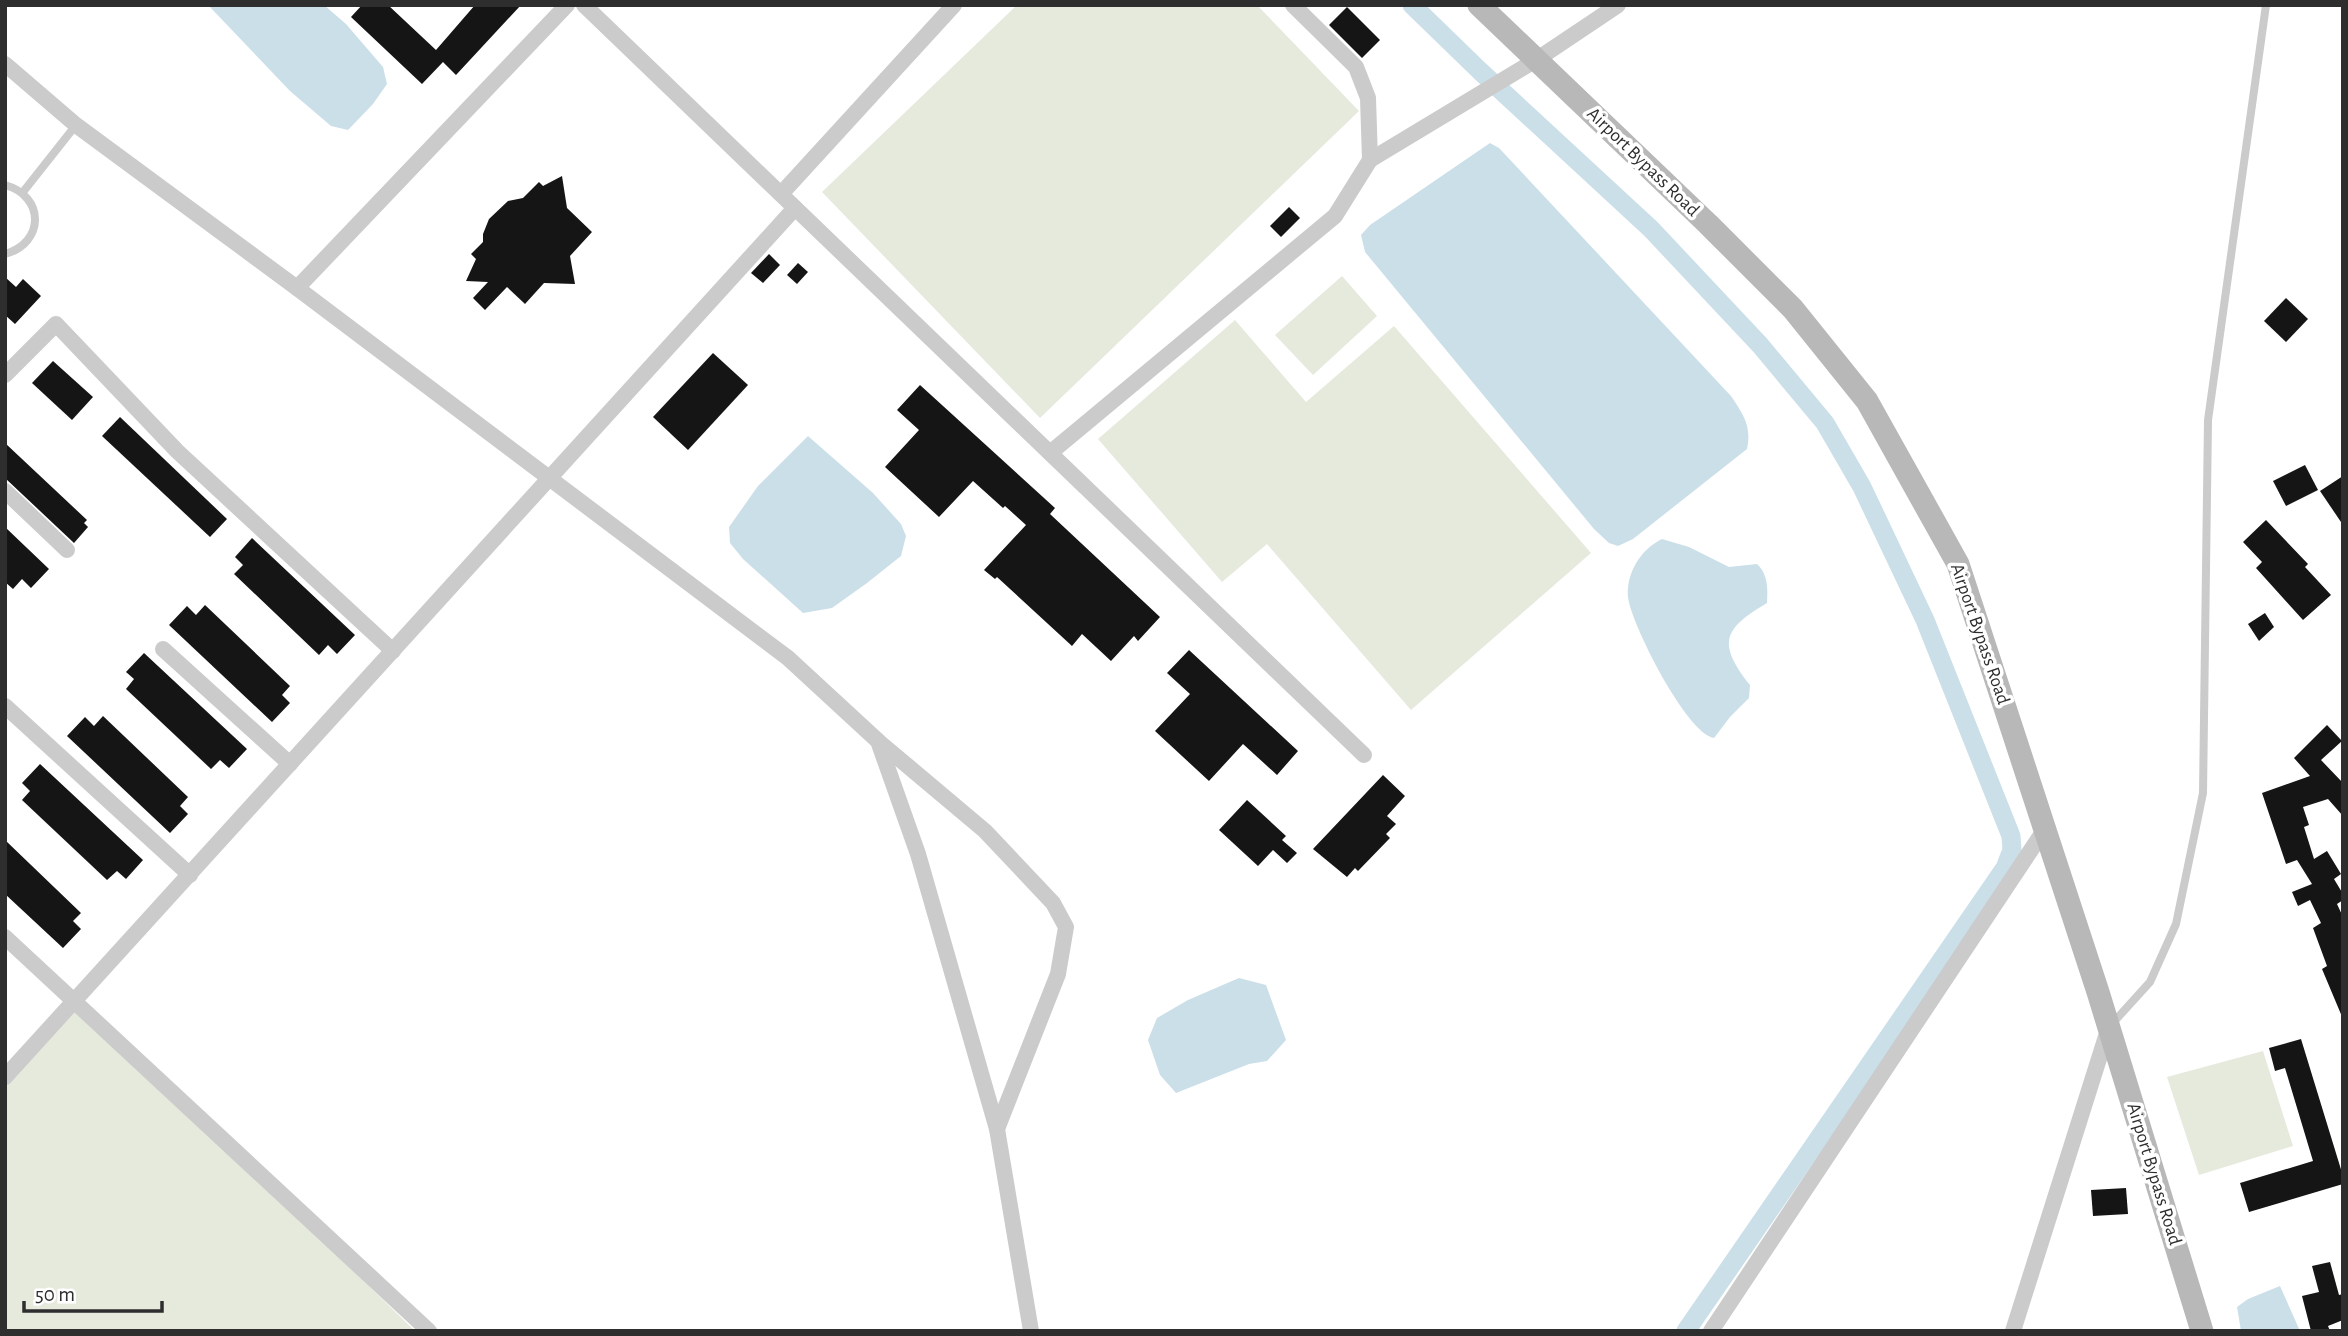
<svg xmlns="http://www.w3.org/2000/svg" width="2348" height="1336" viewBox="0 0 2348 1336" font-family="'Alegreya Sans',sans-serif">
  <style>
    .green { fill: #e5eadd }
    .water { fill: #cbdfe9 }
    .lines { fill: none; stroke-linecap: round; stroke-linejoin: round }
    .canal { stroke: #cbdfe9; stroke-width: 19 }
    .building { fill: #151515 }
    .lane { stroke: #cbcbcb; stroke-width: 8 }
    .street { stroke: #cbcbcb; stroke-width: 16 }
    .secondary { stroke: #b8b8b8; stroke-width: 23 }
    .labels { text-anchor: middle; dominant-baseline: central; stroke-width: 7; stroke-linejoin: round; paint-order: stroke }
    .street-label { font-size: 19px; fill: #2e2e2e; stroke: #fff }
  </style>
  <rect width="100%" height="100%" fill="#fff"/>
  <g class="green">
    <path d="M1017,5h240l102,106 -319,307 -218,-226z"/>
    <path d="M1342,276l35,40 -64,59 -38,-40z"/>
    <path d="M1235,320l71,82 88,-76 197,227 -180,157 -144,-166 -45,38 -124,-143z"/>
    <path d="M75,1000l340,331h-410v-255z"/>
    <path d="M2263,1051l30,95 -94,29 -32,-98z"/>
  </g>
  <g class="water">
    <path d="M208,5h116l22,19 37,43 4,17 -14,20 -25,26 -17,-4 -41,-35z"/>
    <path d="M1490,143l9,5 232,248c12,18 21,30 16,53l-114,90 -15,7 -9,-3 -15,-14 -229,-277 -4,-17 9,-10z"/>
    <path d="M808,436l65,57 28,31 5,12 -5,20 -34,27 -35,25 -29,5 -60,-54 -13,-16 -1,-16 29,-41z"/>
    <path d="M1662,539l27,8 40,20 28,-3c11,10 11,25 10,39 -44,26 -50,40 -17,82l-1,13 -19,19 -16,21c-27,-4 -83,-114 -86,-141 -2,-24 13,-48 34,-58z"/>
    <path d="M1239,978l27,7 20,55 -19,21 -18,3 -73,29 -16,-18 -12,-35 9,-22 31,-18z"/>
    <path d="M2280,1286l20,45h-59l-4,-24 11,-8z"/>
  </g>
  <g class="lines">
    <path class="canal" d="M1412,5l68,66 171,158 109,116 65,78 37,64 63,133 86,216 1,14 -7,18 -319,463"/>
  </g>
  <g class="building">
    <path d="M362,5h26l48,45 39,-45h46l-65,70 -13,-13 -21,22 -71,-67z"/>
    <path d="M1347,7l33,33 -18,18 -33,-33z"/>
    <path d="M562,176l5,32 25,24 -22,24 5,28 -31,-1 -19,21 -18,-17 -22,23 -12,-12 15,-16 -22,-1 10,-22 -5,-5 12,-12v-8l6,-15 19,-18 15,-3 16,-16 4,4z"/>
    <path d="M1289,207l11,11 -19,19 -11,-11z"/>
    <path d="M769,254l11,11 -17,18 -12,-10z"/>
    <path d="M798,263l10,9 -11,12 -10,-9z"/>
    <path d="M5,277l11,10 7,-8 18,17 -26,28 -10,-9z"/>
    <path d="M2286,298l22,21 -22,23 -22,-21z"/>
    <path d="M713,353l35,32 -60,65 -35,-33z"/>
    <path d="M53,361l40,36 -21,23 -40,-37z"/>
    <path d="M920,385l135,123 -5,6 110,103 -22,24 -4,-5 -23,25 -29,-27 -10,12 -75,-69 -2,2 -11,-9 42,-45 -21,-19 -2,2 -30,-27 -34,36 -54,-50 34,-37 -22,-20z"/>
    <path d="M120,417l107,102 -17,18 -108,-101z"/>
    <path d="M5,443l82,77 -3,3 4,4 -14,16 -69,-65z"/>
    <path d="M2305,465l13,25 -32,16 -13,-25z"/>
    <path d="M2343,476v49l-23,-34z"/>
    <path d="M2266,520l42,44 -3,3 26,28 -28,25 -47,-52 6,-6 -19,-20z"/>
    <path d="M5,527l44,42 -18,19 -9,-9 -9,10 -8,-7z"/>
    <path d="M252,538l103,97 -18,19 -9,-9 -9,10 -85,-81 9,-9 -8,-8z"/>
    <path d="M205,605l85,81 -8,9 8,8 -18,19 -103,-97 18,-19 9,9z"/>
    <path d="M2265,613l9,14 -15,14 -11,-17z"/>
    <path d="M1189,650l109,101 -21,24 -34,-31 -34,37 -54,-50 35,-37 -23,-21z"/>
    <path d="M144,653l103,96 -18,19 -9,-8 -9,9 -85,-80 8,-10 -8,-7z"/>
    <path d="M103,716l85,81 -8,9 8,8 -18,19 -103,-97 18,-19 9,9z"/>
    <path d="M2327,725l15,16 -21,19 22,23v33l-15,-17 -25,8 6,18 -5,2 10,32 13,-8 14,23 -7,5 9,15v6l-6,4 6,13v102l-21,-50 5,-3 -14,-38 8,-5 -11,-23 -12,6 -6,-14 20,-8 -15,-24 -11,4 -24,-71 48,-17 -16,-18z"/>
    <path d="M40,764l103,96 -17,19 -9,-8 -10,9 -85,-80 8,-9 -8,-8z"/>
    <path d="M1383,775l22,21 -18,20 9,8 -10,10 4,4 -32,33 -3,-3 -8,9 -34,-28z"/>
    <path d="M1247,800l39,36 -4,4 15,13 -10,10 -14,-13 -15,16 -39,-36z"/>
    <path d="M5,840l76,73 -8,8 8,8 -18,19 -58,-54z"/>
    <path d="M2301,1039l42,137v8l-94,28 -9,-29 73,-22 -28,-93 -10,3 -6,-23z"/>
    <path d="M2126,1188l2,26 -35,2 -2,-26z"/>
    <path d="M2330,1262l9,33 4,-1v26l-15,6 2,5h-19l-9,-35 17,-4 -7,-26z"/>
  </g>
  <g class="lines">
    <g class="lane">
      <path d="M5,185c40,11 40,58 0,69"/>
      <path d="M23,192l53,-67"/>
      <path d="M2111,1025l39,-43 26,-58 27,-131 5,-373 58,-415"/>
    </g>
    <g class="street">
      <path d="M584,5l780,750"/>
      <path d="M5,64l71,61 221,163 491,370 90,83 40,113 79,275 34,202"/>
      <path d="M1370,160l166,-100 82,-55"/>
      <path d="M781,194l173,-189"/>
      <path d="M297,288l270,-283"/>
      <path d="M5,375l51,-51 121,127 216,200"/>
      <path d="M1050,453l285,-237 35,-56 -2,-62 -12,-31 -63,-62"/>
      <path d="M5,491l62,59"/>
      <path d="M163,649l127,115"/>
      <path d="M5,706l185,169"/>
      <path d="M878,741l107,90 68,72 13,24 -8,47 -61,155"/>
      <path d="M5,937l424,394"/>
      <path d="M5,1077l790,-869"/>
      <path d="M1711,1331l334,-502"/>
      <path d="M2013,1331l96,-304"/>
    </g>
    <path class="secondary" d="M1479,5l229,219 85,85 74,92 91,163 140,428 104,339"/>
  </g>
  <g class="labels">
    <g class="street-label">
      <text transform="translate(1643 162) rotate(44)">Airport Bypass Road</text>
      <text transform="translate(1980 634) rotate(71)">Airport Bypass Road</text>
      <text transform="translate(2154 1174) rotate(73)">Airport Bypass Road</text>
    </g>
  </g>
  <rect width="2348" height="1336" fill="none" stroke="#2e2e2e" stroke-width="14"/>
  <path d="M24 1301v10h138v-10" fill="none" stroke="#2e2e2e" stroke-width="3.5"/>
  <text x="35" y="1301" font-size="21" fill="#2e2e2e" stroke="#ffffff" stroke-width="5" paint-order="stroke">50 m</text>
</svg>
